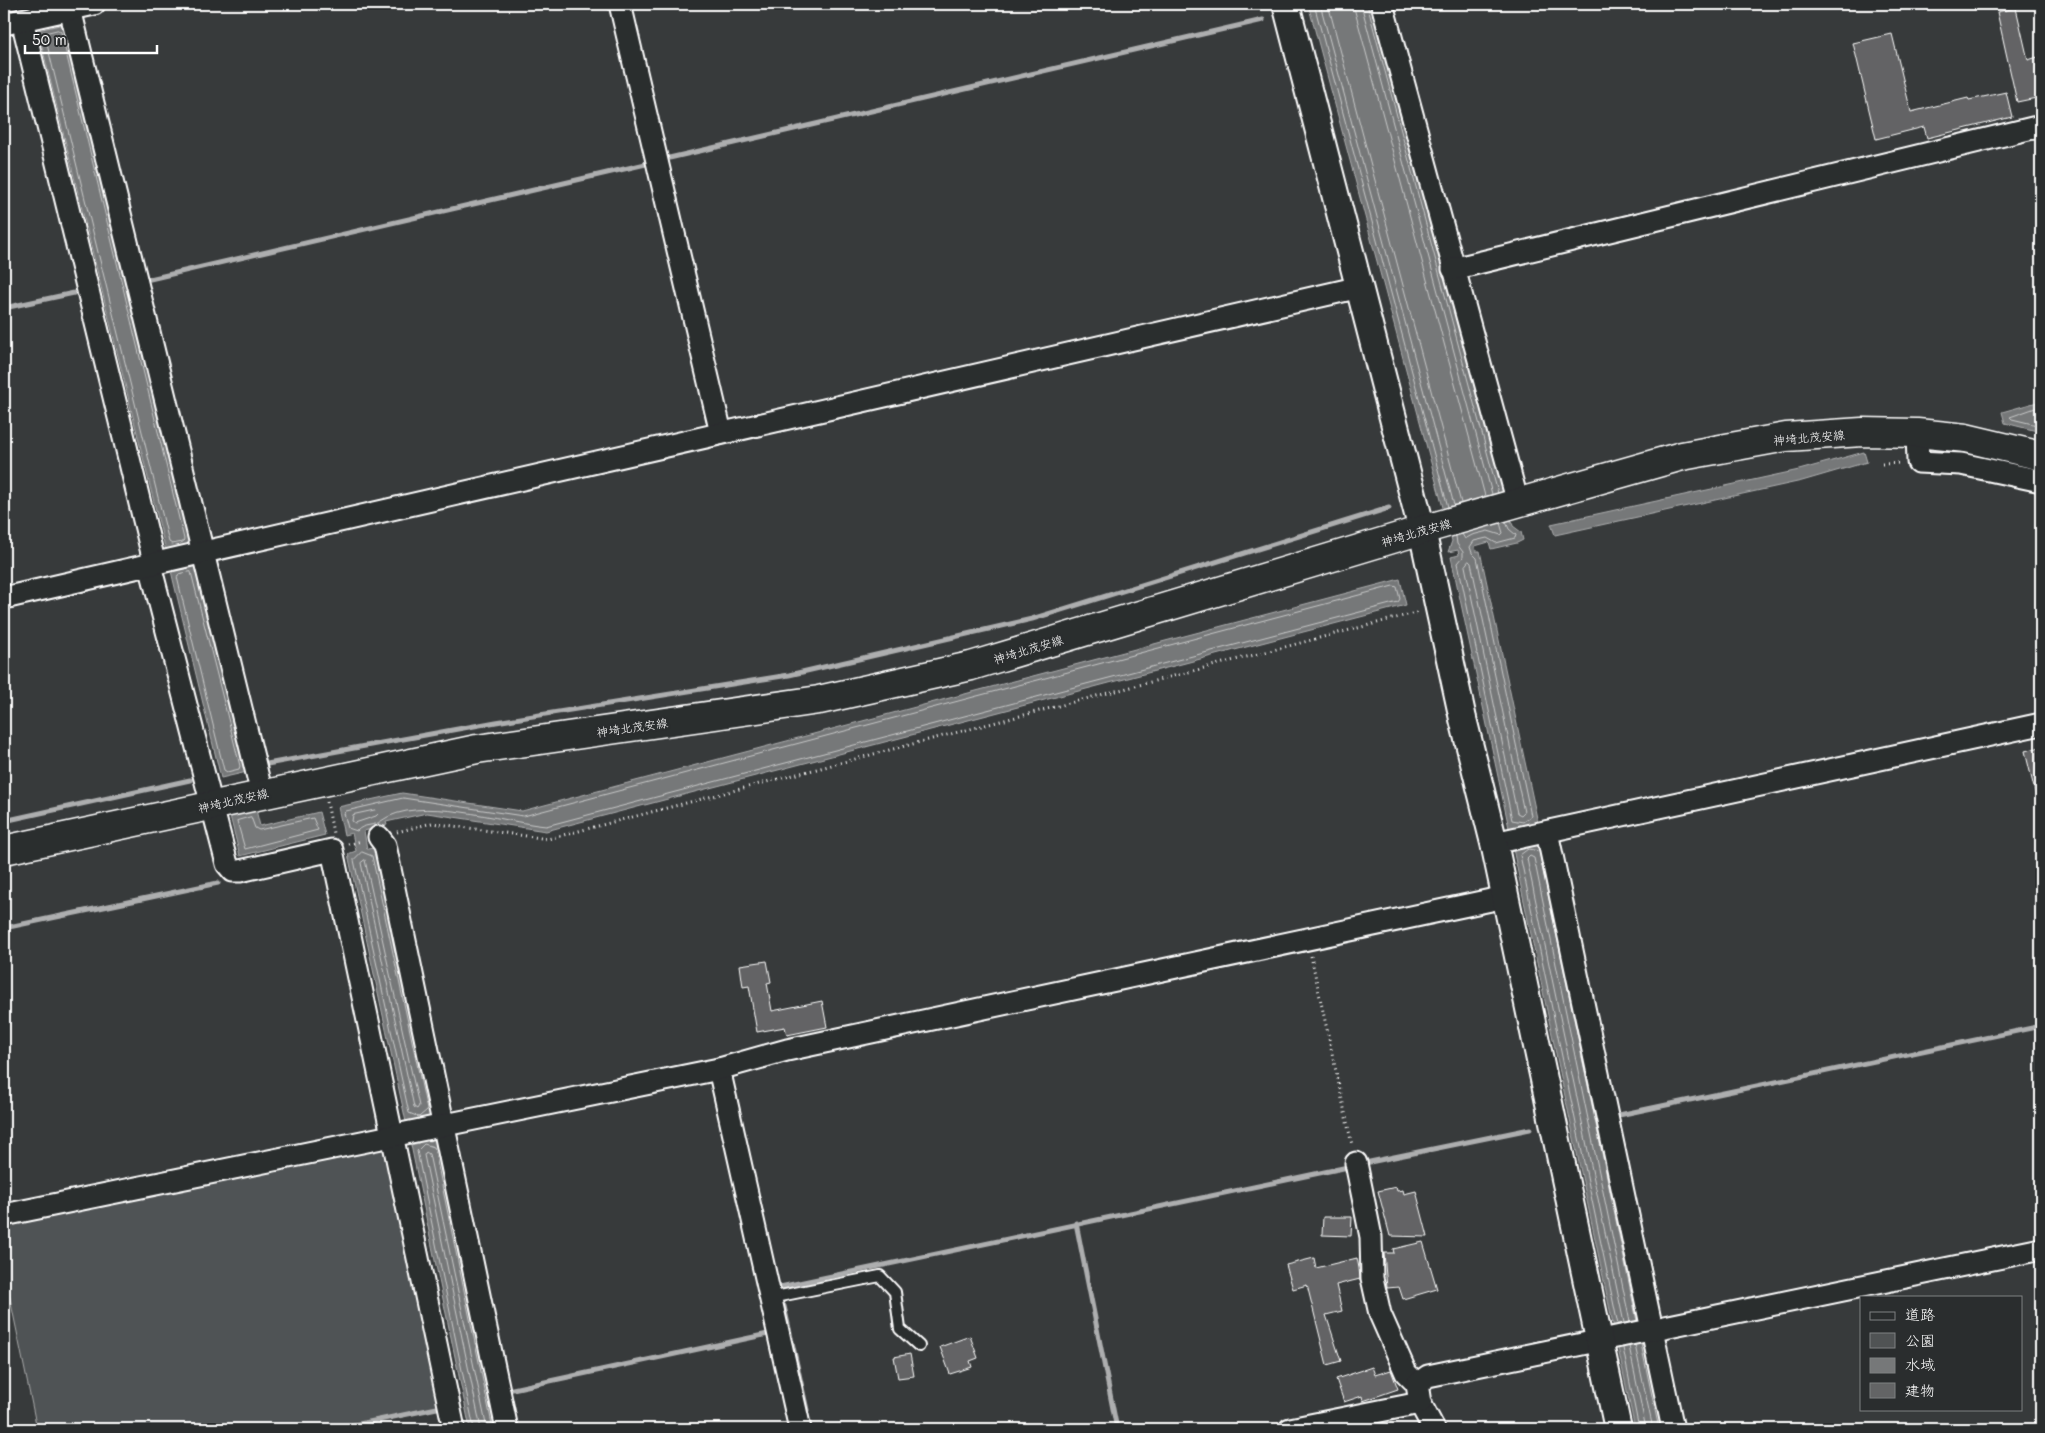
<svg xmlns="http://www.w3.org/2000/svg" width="2045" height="1433" viewBox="0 0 2045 1433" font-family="Mali,'Klee One',sans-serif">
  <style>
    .green { fill: #505354; stroke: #a8a9aa }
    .water { fill: #767879; stroke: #adaeaf }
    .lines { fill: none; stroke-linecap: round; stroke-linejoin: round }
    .shore { stroke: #c8c9c9; stroke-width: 1 }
    .stream { stroke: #adaeaf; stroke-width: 5 }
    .building { fill: #636465; stroke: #fff }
    .service-casing { stroke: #fff; stroke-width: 14 }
    .minor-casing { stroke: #fff; stroke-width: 25 }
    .tertiary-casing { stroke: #fff; stroke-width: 30 }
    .secondary-casing { stroke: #fff; stroke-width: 31 }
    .path { stroke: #fff; stroke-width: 3; stroke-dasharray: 1 4; stroke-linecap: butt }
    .service { stroke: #2a2d2e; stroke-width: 10 }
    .minor { stroke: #2a2d2e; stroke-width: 21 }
    .tertiary { stroke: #2a2d2e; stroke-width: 26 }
    .secondary { stroke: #2a2d2e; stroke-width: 28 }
    .labels { text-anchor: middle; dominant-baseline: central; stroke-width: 5; stroke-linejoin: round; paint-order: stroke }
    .street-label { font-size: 12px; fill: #fff; stroke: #2a2d2e }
  </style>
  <rect width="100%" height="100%" fill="#373a3b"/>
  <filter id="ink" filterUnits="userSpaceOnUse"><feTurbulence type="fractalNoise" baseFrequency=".02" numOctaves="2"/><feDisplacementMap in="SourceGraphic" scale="10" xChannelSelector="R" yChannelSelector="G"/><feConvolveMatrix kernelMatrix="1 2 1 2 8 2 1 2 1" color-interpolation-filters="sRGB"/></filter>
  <g filter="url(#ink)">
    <path class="green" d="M384,1147l56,260 -108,22h-295l-33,-160v-43z"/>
    <g class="water">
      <path d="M1308,4h63l142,522 8,6 2,8 -6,3 -26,6 -2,-7 -14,4 1,5h4l58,272 -11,2 15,18 122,586h-29l-122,-580 7,-22 -11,1 -58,-271 8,-2 -1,-5 -10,2 4,-11z"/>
      <path d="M64,24l127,521 -25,6 -128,-521z"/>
      <path d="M2041,401v31l-36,-9 -3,-11z"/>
      <path d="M1864,452l3,10 -65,19 -247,54 -4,-11 248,-54z"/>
      <path d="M196,565l51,207 -26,6 -50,-207z"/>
      <path d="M1400,579l6,26 -860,226 -119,-18 -41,9 1,3 -23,6 3,18 8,-1 58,268 -9,2 5,23 9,-2 60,290h-28l-59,-284 8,-2 -5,-23 -8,2 -58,-268 8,-3 -4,-18 -8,2 -6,-28 64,-14 120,18z"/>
      <path d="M256,810l4,16 59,-14 6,23 -85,21 -10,-40z"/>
    </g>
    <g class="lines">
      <g class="shore">
        <path d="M1314,4l134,503"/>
        <path d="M1320,4l134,501"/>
        <path d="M1328,4l133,499"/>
        <path d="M1353,4l132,492"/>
        <path d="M1361,4l131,490"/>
        <path d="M1367,4l131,489"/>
        <path d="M58,30l3,2 123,507 -1,3 -11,2 -3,-2 -124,-506 1,-3z"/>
        <path d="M2041,406l-31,11 2,2 29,7"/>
        <path d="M1462,534l3,5 7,-4 16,-4 13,4 2,-2 -3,-10"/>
        <path d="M1456,536l1,8 6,8v5l-5,6 54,257 11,2 8,-6 -54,-258 -5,-5 -2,-6 4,-6 13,-3 9,5 19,-5 1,-3 -7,-6 -3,-7"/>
        <path d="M1469,561l2,2 53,249 -3,3 -4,-2 -52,-247z"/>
        <path d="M191,572l49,194 -1,3 -12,3 -3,-2 -47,-193 2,-3z"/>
        <path d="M1394,586l3,1 3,12 -2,3 -852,224c-44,-4 -128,-32 -165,-5 -7,6 -17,2 -24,10l-9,-3 -4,-15 2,-2 57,-13 120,18z"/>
        <path d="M376,810l3,3 -3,3 -21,7 -3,-2 1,-6z"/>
        <path d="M251,817l4,11 4,2 54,-12 5,12 -73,19 -8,-28z"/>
        <path d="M362,852l10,4 55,254 -8,7 -10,-4 -55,-253z"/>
        <path d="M365,860l54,246 -2,3 -3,-2 -53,-244z"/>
        <path d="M1624,1323l-97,-464 3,-3 4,2 96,464"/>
        <path d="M1618,1325l-98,-470 8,-6 11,2 98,470"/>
        <path d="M1641,1344l18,85"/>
        <path d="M1635,1345l18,84"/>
        <path d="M1629,1346l17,83"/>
        <path d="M1623,1348l16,81"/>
        <path d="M474,1429l-57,-278 7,-7 10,3 59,282"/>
        <path d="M481,1429l-57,-274 2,-3 3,2 58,275"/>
      </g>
      <g class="stream">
        <path d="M665,159l598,-139"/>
        <path d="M150,279l500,-116"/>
        <path d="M4,308l70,-15"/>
        <path d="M267,764l229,-42 293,-47 243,-56 357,-111"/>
        <path d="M4,821l186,-41"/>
        <path d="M4,928l214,-45"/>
        <path d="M1619,1115l422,-89"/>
        <path d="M1365,1163l165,-34"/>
        <path d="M1076,1223l41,206"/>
        <path d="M780,1287l568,-120"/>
        <path d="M784,1306l23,104"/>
        <path d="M508,1390l260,-56"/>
        <path d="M335,1429l102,-21"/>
      </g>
    </g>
    <g class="building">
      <path d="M2016,8l12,52 13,-4v41l-24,5 -20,-90z"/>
      <path d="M1892,34l19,78 57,-14 1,2 37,-8 6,25 -85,21 -3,-11 -48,12 -23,-96z"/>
      <path d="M2041,747v48l-5,1 -11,-45z"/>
      <path d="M767,961l4,21 -4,1 5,28 50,-10 5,26 -40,8 -2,-8 -28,5 -8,-46 -6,1 -3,-22z"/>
      <path d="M1396,1187l1,4 6,-1 1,4 12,-3 12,46 -38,-1 -12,-45z"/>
      <path d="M1323,1217h29l-1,19 -29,-1z"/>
      <path d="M1423,1242l14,47 -34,10 -4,-12 -12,1 -3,-35h10l-1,-4z"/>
      <path d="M1314,1258l2,10 41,-10 2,10 1,11 -24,6 6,26 -16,4 15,46 -14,4 -20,-80 -14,4 -7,-24z"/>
      <path d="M970,1336l8,22 -8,3 2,6 -22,7 -10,-27z"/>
      <path d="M910,1354l4,22 -16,2 -4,-21z"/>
      <path d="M1372,1367l3,8 16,-5 7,19 -35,12 -1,-5 -18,6 -8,-23z"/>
    </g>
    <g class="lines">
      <g class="service-casing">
        <path id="service" d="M770,1298l110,-22 15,16 5,37 19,17"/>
      </g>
      <g class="minor-casing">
        <g id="minor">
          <path d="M620,4l101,429"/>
          <path d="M1382,4l136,499"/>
          <path d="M70,9l192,785"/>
          <path d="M22,20l131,537 -3,8 77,299 6,7h7l92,-21 122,579"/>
          <path d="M4,24l90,-20"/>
          <path d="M1453,269l588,-143"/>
          <path d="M1917,433l1,29 43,2 80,17"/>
          <path d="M4,598l1356,-311"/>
          <path d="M1547,832l126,597"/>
          <path d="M379,837l6,8 122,584"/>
          <path d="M1494,843l547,-119"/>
          <path d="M719,1069l81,360"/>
          <path d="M1356,1163l15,74 1,41 8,36 26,59 11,11"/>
          <path d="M4,1215l715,-146 68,-19 718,-153"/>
          <path d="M1420,1403l14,26"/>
          <path d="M1290,1429l130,-26 -3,-19 11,-8 613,-127"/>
        </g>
      </g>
      <g class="tertiary-casing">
        <path id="tertiary" d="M1286,4l136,526 41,189 31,124 124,586"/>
      </g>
      <g class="secondary-casing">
        <path id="secondary" d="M4,850l473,-101 342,-49 152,-34 451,-136 260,-74 104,-19 76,-5 55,1 49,5 75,18"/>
      </g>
      <g class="path">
        <path d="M1882,464l18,-1"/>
        <path d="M327,802l6,31"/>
        <path d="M397,832l35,-9 116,16 871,-227"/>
        <path d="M348,844l14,-3"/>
        <path d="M1311,956l41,189"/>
      </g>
      <use href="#service" class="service"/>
      <use href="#minor" class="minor"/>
      <use href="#tertiary" class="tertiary"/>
      <use href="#secondary" class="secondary"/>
    </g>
  </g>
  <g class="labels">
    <g class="street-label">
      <text transform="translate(1809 437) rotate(-5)">神埼北茂安線</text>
      <text transform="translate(1416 532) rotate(-16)">神埼北茂安線</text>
      <text transform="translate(1028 649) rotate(-17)">神埼北茂安線</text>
      <text transform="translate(632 727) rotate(-8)">神埼北茂安線</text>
      <text transform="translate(233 800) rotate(-13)">神埼北茂安線</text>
    </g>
  </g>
  <rect width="2045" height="1433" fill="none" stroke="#2a2d2e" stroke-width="20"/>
  <rect x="10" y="10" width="2025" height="1413" fill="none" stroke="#fff" stroke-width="2" filter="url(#ink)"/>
  <rect x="1860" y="1296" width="162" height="115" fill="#2a2d2e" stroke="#7f8182"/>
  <rect x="1870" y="1312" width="25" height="8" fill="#2a2d2e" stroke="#7f8182"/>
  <text x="1905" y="1320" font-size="15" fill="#ffffff">道路</text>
  <rect x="1870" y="1333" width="25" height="15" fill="#505354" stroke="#7f8182"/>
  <text x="1905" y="1346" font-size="15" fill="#ffffff">公園</text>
  <rect x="1870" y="1358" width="25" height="15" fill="#767879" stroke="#7f8182"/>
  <text x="1905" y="1370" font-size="15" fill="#ffffff">水域</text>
  <rect x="1870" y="1383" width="25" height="15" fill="#636465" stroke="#7f8182"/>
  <text x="1905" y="1396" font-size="15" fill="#ffffff">建物</text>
  <path d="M25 45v8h132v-8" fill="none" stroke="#ffffff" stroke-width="2.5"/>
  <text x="32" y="45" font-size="15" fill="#ffffff" stroke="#2a2d2e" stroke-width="4" paint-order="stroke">50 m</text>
</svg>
